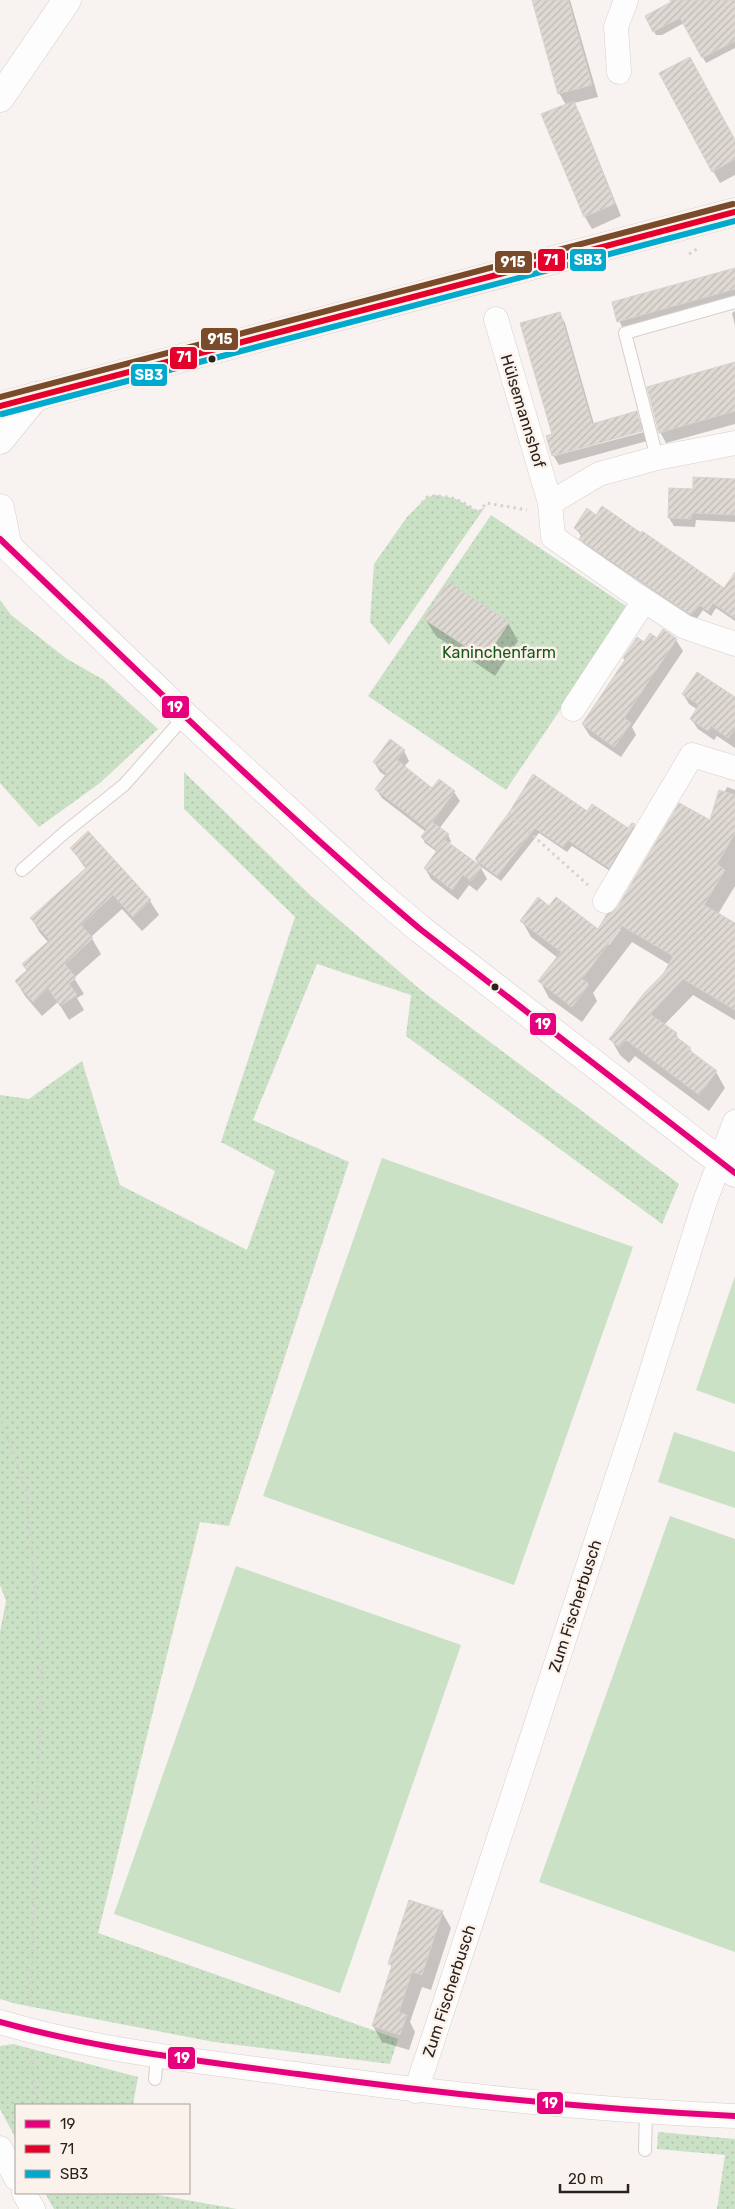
<svg xmlns="http://www.w3.org/2000/svg" width="735" height="2209" viewBox="0 0 735 2209" font-family="Rubik,sans-serif">
  <style>
    .green { fill: url(#green-dots) }
    .pitch { fill: #cae1c5 }
    .shadow { fill: #0003; fill-rule: evenodd }
    .building { fill: url(#building-hatch); stroke: #d8d1cd }
    .lines { fill: none; stroke-linecap: round; stroke-linejoin: round }
    .service-casing { stroke: #d6cfcb; stroke-width: 14 }
    .minor-casing { stroke: #d6cfcb; stroke-width: 25 }
    .secondary-casing { stroke: #d6cfcb; stroke-width: 29 }
    .path { stroke: #d4d2d1; stroke-width: 3; stroke-dasharray: 2.5 4; stroke-linecap: butt }
    .service { stroke: #fefdfd; stroke-width: 12 }
    .minor { stroke: #fefdfd; stroke-width: 24 }
    .secondary { stroke: #fefdfd; stroke-width: 28 }
    .bus-1-casing { stroke: #fcf2ec; stroke-width: 10 }
    .bus-2-casing { stroke: #fcf2ec; stroke-width: 10 }
    .bus-3-casing { stroke: #fcf2ec; stroke-width: 10 }
    .bus-4-casing { stroke: #fcf2ec; stroke-width: 10 }
    .bus-1 { stroke: #e5007d; stroke-width: 6 }
    .bus-2 { stroke: #e4002b; stroke-width: 6 }
    .bus-3 { stroke: #00a9ce; stroke-width: 6 }
    .bus-4 { stroke: #7a4b2a; stroke-width: 6 }
    .bus-dot { fill: #2b221d; stroke: #fcf2ec; stroke-width: 2 }
    .labels { text-anchor: middle; dominant-baseline: central; stroke-width: 5; stroke-linejoin: round; paint-order: stroke }
    .street-label { font-size: 16px; fill: #2b221d; stroke: #fcf2ec }
    .park-label { font-size: 16px; fill: #175819; stroke: #fcf2ec }
    .line-badge { stroke: #fcf2ec; stroke-width: 2 }
    .badge-label { font-size: 14px; text-anchor: middle; font-weight: bold; fill: #fff }
  </style>
  <defs>
    <pattern id="green-dots" width="8" height="8" patternUnits="userSpaceOnUse" patternTransform="scale(1.25)"><rect width="8" height="8" fill="#cae1c5"/><path d="M2 2h.1M6 6h.1" fill="none" stroke="#aec1a9" stroke-width="1.8" stroke-linecap="round"/></pattern>
    <pattern id="building-hatch" width="6" height="6" patternUnits="userSpaceOnUse" patternTransform="scale(1.25)"><rect width="6" height="6" fill="#dfd9d4"/><path d="M-1 1l2-2M0 6l6-6M5 7l2-2" fill="none" stroke="#c0bab6"/></pattern>
  </defs>
  <rect width="100%" height="100%" fill="#f8f3f0"/>
  <g class="green">
    <path d="M436,495l20,4 21,12 8,-4 -96,138 -19,-23 4,-58 33,-47 20,-20z"/>
    <path d="M491,515l138,93 -123,182 -138,-94z"/>
    <path d="M0,600l11,15 56,44 37,21 54,49 -58,54 -61,44 -39,-44z"/>
    <path d="M184,772l126,123 112,96 257,193 -17,40 -256,-188 5,-41 -94,-31 -64,156 96,42 -120,364 -29,-4 -102,411 300,106 -8,25 -176,-22 -197,-38 -17,-5v-367l6,-31 -6,-16v-490l29,4 53,-38 38,124 127,65 28,-79 -54,-29 74,-225 -111,-108z"/>
    <path d="M13,2044l125,33 -5,28h-117v34l-16,-30v-63z"/>
    <path d="M658,2132l77,7v70h-18l8,-54 -68,-6z"/>
    <path d="M45,2193h102l90,16h-183z"/>
  </g>
  <g class="pitch">
    <path d="M382,1158l251,89 -119,338 -251,-89z"/>
    <path d="M735,1276v128l-39,-14z"/>
    <path d="M674,1432l61,20v56l-77,-26z"/>
    <path d="M670,1516l65,23v413l-196,-70z"/>
    <path d="M236,1566l225,79 -121,348 -226,-79z"/>
  </g>
  <g class="shadow">
    <path d="M533,0h37l28,97 -24,6 6,11 41,102 -29,13 -7,-12 -42,-103 23,-9 -7,-12z"/>
    <path d="M677,0h58v48l-29,15 -22,-40 -22,12h-6l-10,-19z"/>
    <path d="M735,141v34l-15,8 -7,-12z"/>
    <path d="M735,270v36l-110,26 -6,-11z"/>
    <path d="M735,311v15l-3,-13z"/>
    <path d="M559,313l6,10 29,101 42,-11 8,16 -90,25v2l90,-24 3,9 -88,24 -6,-10z"/>
    <path d="M735,363v61l-69,19 -6,-11z"/>
    <path d="M735,480v42l-39,-2 -1,7 -21,-1 -5,-8 25,-28z"/>
    <path d="M575,528l149,62 11,-16v47l-19,-13 -5,8 -8,-6 -7,10 -112,-76 -3,-5 1,-2z"/>
    <path d="M425,619l83,4 10,18 -23,35 -59,-40z"/>
    <path d="M663,631l13,9 7,11 -51,76 4,8 -15,22 -31,-21 -7,-11 61,-82 13,-4z"/>
    <path d="M683,694l52,5v49l-18,-12 -3,4 -16,-11 -7,-10 7,-9 -9,-6z"/>
    <path d="M404,751l5,10 -5,6 29,23 21,2 6,9 -21,28 9,6 3,6 -3,4 33,23 6,11 -10,12 -8,-6 -11,15 -27,-21 -6,-11 12,-16 -12,-9 -3,-6 4,-5 -44,-34 -6,-9 10,-13 -6,-4 -6,-10z"/>
    <path d="M727,787l8,3v96l-17,28 17,11v95l-42,-25 -29,30 12,9 4,8 10,7 4,6 22,17 9,16 -16,23 -74,-55 -6,7 -9,-8 -9,-16 59,-74 -38,-23 -39,51 4,8 -15,21 -33,-24 -9,-17 18,-23 -27,-21 -9,-16 27,-13 49,22 20,-21 92,-87zM618,929h3l-12,16 -2,-1z"/>
    <path d="M511,812h76l41,18 6,-5 3,7 -24,41 -41,-27 -5,6 -28,-19 -38,48 -21,-15 -4,-6z"/>
    <path d="M88,833l62,68 9,14 -17,16 -20,-22 -31,28 10,17 -27,24 10,16 -7,4 7,12 -15,10 -11,-18 -16,14 -17,-20 -9,-15 12,-10 -4,-7 25,-21 -9,-10 -8,-14 54,-50 -15,-21z"/>
    <path d="M442,1912l9,16 -20,62 -9,-3 -12,35 5,10 -6,18 -27,-8 -9,-16 19,-58 -2,-4z"/>
  </g>
  <g class="building">
    <path d="M532,0h36l24,85 -34,9z"/>
    <path d="M670,0h65v41l-33,17 -22,-40 -27,14 -8,-16 26,-14z"/>
    <path d="M690,57l45,83v19l-23,13 -53,-99z"/>
    <path d="M574,101l41,103 -31,13 -43,-103z"/>
    <path d="M735,268v21l-118,33 -5,-20z"/>
    <path d="M560,312l32,112 45,-13 5,20 -90,25 -6,-20 6,-2 -32,-111z"/>
    <path d="M735,362v49l-76,22 -12,-46z"/>
    <path d="M693,477l42,2v36l-43,-2 -1,6 -23,-1 1,-30 24,1z"/>
    <path d="M602,506l39,27 1,-2 82,57 11,-16v46l-22,-15 -5,8 -9,-6 -8,10 -112,-76 3,-5 -8,-6 13,-20 9,7z"/>
    <path d="M448,582l61,40 -24,37 -61,-40z"/>
    <path d="M663,629l14,10 -53,79 7,5 -17,24 -32,-23 43,-64 -2,-2 14,-21 7,5 6,-9 7,5z"/>
    <path d="M697,672l38,25v32l-7,9 -17,-12 -3,5 -18,-12 9,-14 -17,-11z"/>
    <path d="M390,739l15,11 -8,10 35,28 7,-9 16,12 -28,38 -52,-40 12,-16 -14,-11z"/>
    <path d="M533,774l54,37 5,-7 36,24 4,-5 3,1 -26,44 -41,-28 -5,7 -28,-19 -38,48 -22,-17 35,-48z"/>
    <path d="M719,790l16,5v38l-18,31 8,6 -21,35 31,18v87l-52,-31 -33,35 27,19 -2,3 16,12 -2,2 28,21 -18,24 -73,-55 -7,7 -10,-8 36,-47 19,-19 9,-17 -51,-30 -40,53 7,5 -17,23 -34,-26 23,-29 -41,-31 18,-24 11,9 7,-9 42,32 9,-15 10,-6 62,-105 31,17z"/>
    <path d="M432,822l17,12 -12,16 -16,-13z"/>
    <path d="M88,831l63,69 -18,17 -20,-22 -32,30 12,13 -28,26 11,14 -7,6 8,11 -17,11 -12,-18 -15,14 -18,-21 12,-11 -5,-6 28,-24 -20,-22 57,-51 -17,-19z"/>
    <path d="M445,840l37,27 -11,14 -8,-6 -11,15 -28,-22z"/>
    <path d="M409,1900l34,11 -21,64 -10,-3 -13,40 8,3 -7,20 -28,-9 20,-61 -4,-1z"/>
  </g>
  <g class="lines">
    <g class="service-casing">
      <g id="service">
        <path d="M657,458l-32,-125 110,-31"/>
        <path d="M22,870l42,-37 60,-48 61,-69"/>
        <path d="M155,2079l2,-23"/>
        <path d="M645,2150l1,-37"/>
      </g>
    </g>
    <g class="minor-casing">
      <g id="minor">
        <path d="M619,72l-3,-45 10,-27"/>
        <path d="M496,319l54,184 3,34 80,56 52,34 50,17"/>
        <path d="M550,503l49,-29 58,-16 78,-15"/>
        <path d="M573,709l71,-108"/>
        <path d="M605,901l87,-146 43,13"/>
        <path d="M0,2022c93,28 191,38 287,51 149,20 298,37 448,43"/>
        <path d="M416,2091l222,-677 67,-213 30,-79"/>
        <path d="M0,2148l16,30"/>
        <path d="M24,2193l9,16"/>
      </g>
    </g>
    <g class="secondary-casing">
      <g id="secondary">
        <path d="M0,98l67,-98"/>
        <path d="M0,406l735,-194"/>
        <path d="M0,440l36,-44"/>
        <path d="M0,508l8,39"/>
        <path d="M0,539l185,177 190,175 45,38 315,244"/>
      </g>
    </g>
    <g class="path">
      <path d="M689,254l8,-5"/>
      <path d="M422,503l5,-6c19,-4 37,4 52,16l7,-10 41,7"/>
      <path d="M509,814l79,71"/>
      <path d="M0,1415l27,79 15,183 -12,331"/>
      <path d="M31,2054l4,43 3,8"/>
      <path d="M91,2193l15,16"/>
      <path d="M122,2209l10,-16"/>
    </g>
    <use href="#service" class="service"/>
    <use href="#minor" class="minor"/>
    <use href="#secondary" class="secondary"/>
    <g class="bus-1-casing">
      <g id="bus-1">
        <path d="M0,539c138,132 274,267 420,390l315,244"/>
        <path d="M0,2022c98,27 198,39 298,52 145,20 291,35 437,42"/>
      </g>
    </g>
    <g class="bus-2-casing">
      <path id="bus-2" d="M0,406l735,-194"/>
    </g>
    <g class="bus-3-casing">
      <path id="bus-3" d="M2,414l733,-193"/>
    </g>
    <g class="bus-4-casing">
      <path id="bus-4" d="M0,397l733,-193"/>
    </g>
    <use href="#bus-1" class="bus-1"/>
    <use href="#bus-2" class="bus-2"/>
    <use href="#bus-3" class="bus-3"/>
    <use href="#bus-4" class="bus-4"/>
  </g>
  <g class="bus-dot">
    <circle cx="212" cy="359" r="4.5"/>
    <circle cx="495" cy="987" r="4.5"/>
  </g>
  <g class="labels">
    <g class="street-label">
      <text transform="translate(523 411) rotate(73)">Hülsemannshof</text>
      <text transform="translate(575 1606) rotate(-72)">Zum Fischerbusch</text>
      <text transform="translate(449 1991) rotate(-72)">Zum Fischerbusch</text>
    </g>
    <g class="park-label">
      <text x="499" y="652">Kaninchenfarm</text>
    </g>
  </g>
  <g class="line-badge">
    <rect x="569" y="248" width="38" height="24" rx="5" fill="#00a9ce"/>
    <rect x="537" y="248" width="29" height="24" rx="5" fill="#e4002b"/>
    <rect x="494" y="250" width="39" height="24" rx="5" fill="#7a4b2a"/>
    <rect x="200" y="327" width="39" height="24" rx="5" fill="#7a4b2a"/>
    <rect x="169" y="346" width="29" height="24" rx="5" fill="#e4002b"/>
    <rect x="130" y="363" width="38" height="24" rx="5" fill="#00a9ce"/>
    <rect x="161" y="695" width="29" height="24" rx="5" fill="#e5007d"/>
    <rect x="529" y="1012" width="28" height="24" rx="5" fill="#e5007d"/>
    <rect x="167" y="2046" width="29" height="24" rx="5" fill="#e5007d"/>
    <rect x="536" y="2091" width="28" height="24" rx="5" fill="#e5007d"/>
  </g>
  <g class="badge-label">
    <text x="588" y="265">SB3</text>
    <text x="551" y="265">71</text>
    <text x="513" y="267">915</text>
    <text x="220" y="344">915</text>
    <text x="184" y="362">71</text>
    <text x="149" y="380">SB3</text>
    <text x="175" y="712">19</text>
    <text x="543" y="1029">19</text>
    <text x="182" y="2063">19</text>
    <text x="550" y="2108">19</text>
  </g>
  <rect x="15" y="2104" width="175" height="90" fill="#fcf2ec" stroke="#a89f99"/>
  <rect x="25" y="2120" width="25" height="8" fill="#e5007d" stroke="#a89f99"/>
  <text x="60" y="2129" font-size="15" fill="#2b221d">19</text>
  <rect x="25" y="2145" width="25" height="8" fill="#e4002b" stroke="#a89f99"/>
  <text x="60" y="2154" font-size="15" fill="#2b221d">71</text>
  <rect x="25" y="2170" width="25" height="8" fill="#00a9ce" stroke="#a89f99"/>
  <text x="60" y="2179" font-size="15" fill="#2b221d">SB3</text>
  <path d="M560 2184v8h68v-8" fill="none" stroke="#2b221d" stroke-width="2.5"/>
  <text x="568" y="2184" font-size="15" fill="#2b221d" stroke="#fcf2ec" stroke-width="4" paint-order="stroke">20 m</text>
</svg>
